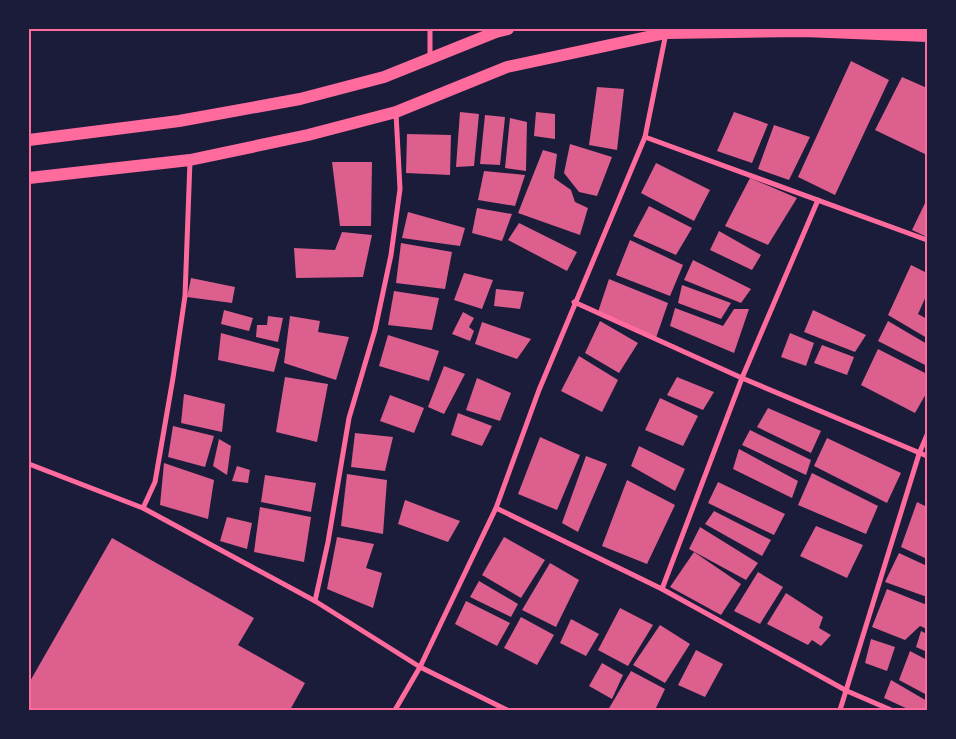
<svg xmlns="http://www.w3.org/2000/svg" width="956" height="739" viewBox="0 0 956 739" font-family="'Open Sans',sans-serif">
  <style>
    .building { fill: #dd5f8e }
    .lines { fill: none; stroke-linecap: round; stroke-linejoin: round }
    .minor { stroke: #ff6b9d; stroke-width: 5 }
    .primary { stroke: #ff6b9d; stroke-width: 12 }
    .neatline { fill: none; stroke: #ff6b9d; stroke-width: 2 }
  </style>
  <rect width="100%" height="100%" fill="#1b1b3a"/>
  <g class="building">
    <path d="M851,61l38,19 -54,115 -37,-18z"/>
    <path d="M902,77l25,11v67l-52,-25z"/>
    <path d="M597,87l27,2 -7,61 -28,-5z"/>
    <path d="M460,112l19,2 -5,52 -18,1z"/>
    <path d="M536,112l19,2v25l-21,-3z"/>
    <path d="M734,112l34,12 -16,39 -35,-12z"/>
    <path d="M485,115l20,2 -5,48 -20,-1z"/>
    <path d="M510,118l17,4 -1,49 -21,-3z"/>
    <path d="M774,125l36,12 -21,43 -31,-11z"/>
    <path d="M407,134l44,1 -1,40 -44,-2z"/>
    <path d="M570,144l42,13 -15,39 -18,-4 -15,-19z"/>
    <path d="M543,150l14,4 -3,24 17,12 4,12 13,6 -8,27 -62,-22z"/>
    <path d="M332,162h40l-1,64h-31z"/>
    <path d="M656,163l54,27 -16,31 -53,-28z"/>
    <path d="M484,171l41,4 -10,31 -37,-6z"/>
    <path d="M750,178l47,20 -29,47 -43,-19z"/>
    <path d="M927,199v38l-15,-7z"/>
    <path d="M649,206l43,22 -16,27 -43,-19z"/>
    <path d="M477,208l35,6 -10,27 -30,-8z"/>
    <path d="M408,212l57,16 -5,18 -58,-8z"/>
    <path d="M519,223l58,29 -10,19 -59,-31z"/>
    <path d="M719,231l42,24 -9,15 -42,-20z"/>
    <path d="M342,232l30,3 -9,42 -67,1 -2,-30 41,2z"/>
    <path d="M630,240l53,25 -13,31 -54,-21z"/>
    <path d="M401,243l51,9 -7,37 -49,-6z"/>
    <path d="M693,260l58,29 -10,14 -57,-23z"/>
    <path d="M911,265l16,8v21l-9,20 9,5v19l-39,-23z"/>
    <path d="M464,273l29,7 -11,29 -28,-9z"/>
    <path d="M191,278l44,9 -3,16 -45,-6z"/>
    <path d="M609,279l59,24 -12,35 -58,-26z"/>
    <path d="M682,285l49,18 -10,16 -43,-16z"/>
    <path d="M496,289l28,3 -4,17 -26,-3z"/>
    <path d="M394,291l45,7 -7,32 -44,-5z"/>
    <path d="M675,308l48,18 11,-17h15l-15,44 -64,-27z"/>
    <path d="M224,310l29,8 -4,13 -28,-7z"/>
    <path d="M813,310l53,25 -11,17 -51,-20z"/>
    <path d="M463,312l11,6 -5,9 5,4 -4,10 -18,-7z"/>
    <path d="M268,316l15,2 -5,24 -22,-5 1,-12h10z"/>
    <path d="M290,316l30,5 -2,11 31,5 -13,43 -52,-17z"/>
    <path d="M600,321l38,22 -19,30 -34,-20z"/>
    <path d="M888,321l39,23v22l-49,-25z"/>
    <path d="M482,322l49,17 -14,20 -42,-15z"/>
    <path d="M221,333l59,16 -6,23 -56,-12z"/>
    <path d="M790,333l24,10 -8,23 -25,-9z"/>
    <path d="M388,335l51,16 -10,30 -50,-15z"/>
    <path d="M822,345l32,12 -7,18 -33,-12z"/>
    <path d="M878,349l49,25v18l-12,21 -54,-28z"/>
    <path d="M579,356l39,24 -16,32 -41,-21z"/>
    <path d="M444,366l21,8 -21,40 -16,-7z"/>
    <path d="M285,377l43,7 -11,58 -41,-10z"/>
    <path d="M677,377l37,15 -11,18 -36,-15z"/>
    <path d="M477,378l34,15 -11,28 -34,-11z"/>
    <path d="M184,394l41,10 -3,28 -41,-9z"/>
    <path d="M390,395l34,13 -10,25 -34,-12z"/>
    <path d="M660,398l38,18 -15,30 -38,-16z"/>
    <path d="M768,408l53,23 -10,22 -54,-26z"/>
    <path d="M458,413l34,13 -10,20 -31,-11z"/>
    <path d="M173,426l41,10 -9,31 -37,-10z"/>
    <path d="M750,430l61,30 -5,15 -64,-30z"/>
    <path d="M355,433l38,4 -8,34 -34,-4z"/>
    <path d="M540,437l40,18 -23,55 -39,-16z"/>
    <path d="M827,438l74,35 -14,30 -73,-37z"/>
    <path d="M219,439l12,7 -4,29 -14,-9z"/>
    <path d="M639,446l46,23 -10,22 -44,-25z"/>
    <path d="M739,449l59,32 -6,17 -59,-29z"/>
    <path d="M586,456l21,8 -29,68 -16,-9z"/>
    <path d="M164,463l50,17 -6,39 -48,-14z"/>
    <path d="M237,466l13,4 -2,13 -16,-2z"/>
    <path d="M812,473l66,33 -12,28 -68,-29z"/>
    <path d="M347,474l40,6 -4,54 -42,-8z"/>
    <path d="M265,475l51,8 -5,29 -50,-10z"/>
    <path d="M627,480l48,25 -28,59 -45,-18z"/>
    <path d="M718,482l67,32 -11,21 -66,-32z"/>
    <path d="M405,500l55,21 -12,21 -50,-18z"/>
    <path d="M917,502l10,5v52l-26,-12z"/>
    <path d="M260,507l51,10 -7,45 -50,-10z"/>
    <path d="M714,511l57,29 -9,16 -57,-32z"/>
    <path d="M227,517l25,6 -5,26 -27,-8z"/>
    <path d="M816,526l47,19 -16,33 -47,-22z"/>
    <path d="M700,527l58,36 -12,17 -57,-31z"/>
    <path d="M337,537l37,7 -8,24 16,5 -9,35 -46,-19z"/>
    <path d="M504,537l41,23 -24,38 -39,-23z"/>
    <path d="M112,538l142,80 -16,27 67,38 -15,27h-261v-27z"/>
    <path d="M694,552l47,32 -20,31 -51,-28z"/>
    <path d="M899,553l28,13v31l-42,-15z"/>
    <path d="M550,563l29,17 -23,47 -34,-17z"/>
    <path d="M758,572l25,15 -23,37 -26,-13z"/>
    <path d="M479,581l39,23 -7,13 -41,-20z"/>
    <path d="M887,589l40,16v24l-7,-3 -15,14 -33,-13z"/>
    <path d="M786,593l37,24 -4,11 12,7 -10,11 -9,-6 -4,5 -41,-21z"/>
    <path d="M466,601l44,22 -13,23 -42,-22z"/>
    <path d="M620,608l33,17 -25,41 -30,-16z"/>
    <path d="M521,617l33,18 -17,30 -33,-17z"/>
    <path d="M571,619l28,15 -13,22 -26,-13z"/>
    <path d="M660,625l30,19 -25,39 -32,-18z"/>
    <path d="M921,631l6,3v18l-11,-5z"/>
    <path d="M871,639l24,8 -8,24 -22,-8z"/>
    <path d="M696,650l27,14 -18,33 -27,-12z"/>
    <path d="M910,651l17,9v35l-28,-15z"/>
    <path d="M602,663l21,12 -11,24 -23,-13z"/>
    <path d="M631,671l34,18 -10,21h-47z"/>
    <path d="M891,680l36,21 -2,9h-15l-26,-12z"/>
  </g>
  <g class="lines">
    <g class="minor">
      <path d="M430,29v29"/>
      <path d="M645,137l282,103"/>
      <path d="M574,302l168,76 185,78"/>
      <path d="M29,464l114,44 172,93 105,66 87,43"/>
      <path d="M143,508l12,-26 18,-104 12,-82 5,-135"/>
      <path d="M496,508l166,81 185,102 44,19"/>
      <path d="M662,589l80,-211 76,-178"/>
      <path d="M315,601l13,-59 21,-124 26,-88 16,-75 9,-66 -4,-76"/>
      <path d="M395,710l25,-43 76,-159 43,-118 106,-253 21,-104"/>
      <path d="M840,710l79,-256 8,-19"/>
    </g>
    <g class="primary">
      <path d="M29,140l150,-19 121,-22 84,-22 112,-45 12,-3"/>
      <path d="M29,178l161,-18 118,-25 88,-23 111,-45 159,-34 138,-2 123,5"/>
    </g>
  </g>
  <rect width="956" height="739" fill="none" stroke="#1b1b3a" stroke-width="60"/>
  <rect x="30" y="30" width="896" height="679" class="neatline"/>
</svg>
